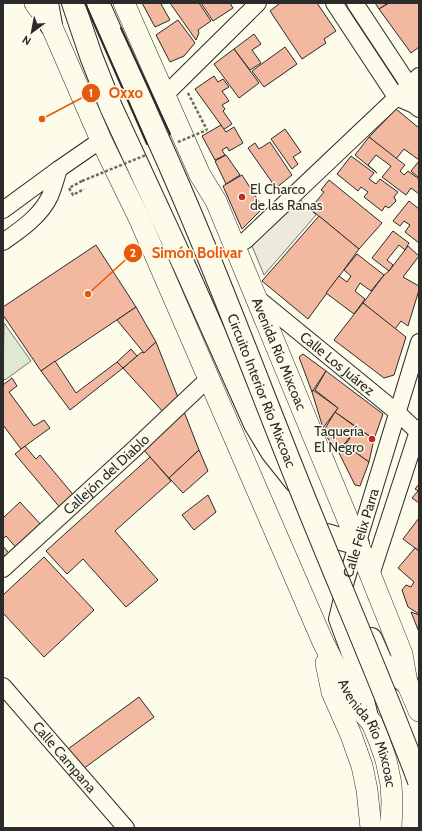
<svg xmlns="http://www.w3.org/2000/svg" width="422" height="831" viewBox="0 0 422 831" font-family="Cabin,sans-serif">
  <style>
    .green { fill: #deebd1; stroke: #74746e }
    .parking { fill: #eceadb; stroke: #74746e }
    .building { fill: #f2b8a0; stroke: #2b2b2b }
    .lines { fill: none; stroke-linecap: round; stroke-linejoin: round }
    .minor-casing { stroke: #2b2b2b; stroke-width: 18 }
    .major-casing { stroke: #2b2b2b; stroke-width: 22 }
    .highway-casing { stroke: #2b2b2b; stroke-width: 24 }
    .path { stroke: #6a6964; stroke-width: 2.5; stroke-dasharray: 3 2; stroke-linecap: butt }
    .minor { stroke: #fdfbea; stroke-width: 16 }
    .major { stroke: #fdfbea; stroke-width: 21 }
    .highway { stroke: #fdfbea; stroke-width: 22 }
    .highway-bridge-casing { stroke: #2b2b2b; stroke-width: 24; stroke-linecap: butt }
    .path-bridge { stroke: #6a6964; stroke-width: 2.5; stroke-dasharray: 3 2; stroke-linecap: butt }
    .highway-bridge { stroke: #fdfbea; stroke-width: 22 }
    .wall { stroke: #2b2b2b; stroke-width: 2 }
    .poi-dot { fill: #c62828; stroke: #fdfbea; stroke-width: 1.5 }
    .labels { text-anchor: middle; dominant-baseline: central; stroke-width: 3; stroke-linejoin: round; paint-order: stroke }
    .poi-label { font-size: 14px; fill: #2b2b2b; stroke: #fdfbea; text-anchor: start }
    .street-label { font-size: 14px; fill: #2b2b2b; stroke: #fdfbea }
    .leader { fill: none; stroke: #e8590c; stroke-width: 1.5 }
    .callout-dot { fill: #e8590c; stroke: #fdfbea; stroke-width: 1.5 }
    .mark-label { font-size: 12px; text-anchor: middle; font-weight: bold; fill: #fff }
    .callout-label { font-size: 15px; text-anchor: middle; font-weight: bold; fill: #e8590c; stroke: #fdfbea; stroke-width: 3; stroke-linejoin: round; paint-order: stroke }
  </style>
  <rect width="100%" height="100%" fill="#fdfbea"/>
  <path class="green" d="M4,323l27,38 -26,19 -2,-2z"/>
  <path class="parking" d="M301,200l15,15 -52,60 -12,-29z"/>
  <g class="building">
    <path d="M142,3h20l-1,1 9,16 -15,7z"/>
    <path d="M170,3h29l12,18 -13,9 1,3 -3,7z"/>
    <path d="M201,3h29l3,5 -20,13z"/>
    <path d="M280,3h37l19,28 -12,8 2,4 -24,16 -32,-48z"/>
    <path d="M375,3h13l-9,6z"/>
    <path d="M389,3h30v44l-8,6 -32,-44z"/>
    <path d="M178,20l17,23 -11,13 -14,6 -14,-27z"/>
    <path d="M254,34l7,10 -9,6 9,13 -11,7 -16,-21z"/>
    <path d="M285,47l12,17 -33,23 -12,-16z"/>
    <path d="M234,49l25,34 -20,15 -25,-34z"/>
    <path d="M214,76l4,6 5,-3 6,8 -7,4 7,10 -7,4 3,4 -2,2 9,13 -9,6 -2,-5 -26,-36z"/>
    <path d="M396,109l23,19v32l-15,-11 -8,10 -27,-22z"/>
    <path d="M221,125l5,7 8,-5 9,16 -14,8 -2,-4 -5,3 3,5 -10,5 -13,-24z"/>
    <path d="M285,129l16,23 -8,5 5,7 -6,5 -21,-30z"/>
    <path d="M369,137l36,28 -5,6 4,4 4,-4 11,8v15l-8,-6 -5,7 -24,-18 9,-11 -15,-11 -8,10 9,8 -22,-18z"/>
    <path d="M270,142l22,33 -16,13 -28,-40 7,-5 4,6z"/>
    <path d="M226,155l14,20 -14,9 -11,-23z"/>
    <path d="M351,156l23,17 -5,6 7,5 4,-5 18,13 -4,5 2,4 -7,7 -4,-2 -3,5 -18,-14 4,-5 -7,-5 -3,4 -21,-17z"/>
    <path d="M419,161v17l-8,-7z"/>
    <path d="M242,175l21,33 -21,21 -19,-43z"/>
    <path d="M329,180l53,43 -23,26 -49,-40 14,-17 -3,-2z"/>
    <path d="M409,201l10,8v34l-14,-11 5,-7 -6,-4 -4,5 -7,-5z"/>
    <path d="M319,216l40,33 -51,70 -46,-38z"/>
    <path d="M393,231l16,12 -4,7 -6,-5 -12,15 6,5 -4,6 -17,-13z"/>
    <path d="M96,245l40,62 -95,64 -38,-56v-8z"/>
    <path d="M408,246l11,10 -16,21 16,9v4l-11,36 -7,-5 -6,8 -32,-26 21,-28 5,-4z"/>
    <path d="M357,254l27,21 -13,16 -11,-8 -5,8 10,8 -11,15 -28,-21 13,-17 8,6 4,-6 -7,-6z"/>
    <path d="M363,303l43,34 -12,38 -10,3 -50,-38z"/>
    <path d="M136,307l20,35 -12,11 -27,-33z"/>
    <path d="M156,342l23,58 -14,14 -42,-46 14,-12 5,-4 2,1z"/>
    <path d="M131,349l6,7 -14,12 -6,-6z"/>
    <path d="M303,354l23,17 -14,21 -13,-35z"/>
    <path d="M55,361l21,32 41,-31 6,6 -53,42 -29,-39z"/>
    <path d="M326,371l57,43 -9,25 -39,-27 3,-4 -23,-18z"/>
    <path d="M12,378l5,8 -8,6 25,34 10,-6 6,8 -29,21 -18,-24v-40z"/>
    <path d="M313,390l25,18 -15,20 -11,-36z"/>
    <path d="M183,409l16,41 -30,28 -28,-31z"/>
    <path d="M335,412l22,16 -19,24 -15,-20z"/>
    <path d="M357,428l17,11 -5,23 -24,-17z"/>
    <path d="M345,445l24,17 -9,24 -5,-1 -16,-32z"/>
    <path d="M25,446l11,13 4,-4 36,43 -14,12 -47,-56z"/>
    <path d="M199,450l9,21 -25,22 -14,-15z"/>
    <path d="M150,457l21,24 -56,50 43,49 -32,27 -43,-48 -16,15 -21,-23z"/>
    <path d="M419,484v19l-7,-5 6,-7 -3,-2z"/>
    <path d="M208,495l8,17 -22,18 -12,-15z"/>
    <path d="M20,502l23,25 -25,23 -12,-14 -3,3v-21z"/>
    <path d="M419,518v33l-16,-12z"/>
    <path d="M3,546l9,11 -9,7z"/>
    <path d="M415,548l4,3v63l-11,-7 -6,-17 4,-5 5,2 3,-5 -16,-14z"/>
    <path d="M44,557l50,53 -50,47 -41,-44v-18z"/>
    <path d="M411,612l8,3v17z"/>
    <path d="M139,697l15,20 -71,52 -15,-20z"/>
  </g>
  <g class="lines">
    <g class="minor-casing">
      <g id="minor">
        <path d="M334,3l62,94 18,8 5,4"/>
        <path d="M355,3l54,82 3,11"/>
        <path d="M165,95l93,-92"/>
        <path d="M59,169l42,-29"/>
        <path d="M3,210l56,-41c-3,9 -5,18 -9,27 -9,20 -30,34 -47,46"/>
        <path d="M245,241l174,-165"/>
        <path id="s1" d="M256,297l142,116 21,20"/>
        <path id="s2" d="M3,569l129,-118 77,-73"/>
        <path d="M371,575l48,-147"/>
        <path id="s3" d="M3,686l123,142"/>
        <path id="s4" d="M371,721l-7,-29 -27,-73 9,-38 73,-239"/>
      </g>
    </g>
    <g class="major-casing">
      <g id="major">
        <path id="s5" d="M35,3l16,22 50,115 39,80 183,422 30,59 19,22 7,17 7,20 5,24 1,18 -1,26"/>
        <path id="s6" d="M124,3l76,172 16,26 142,343 44,110 5,29 12,28"/>
        <path d="M326,663l6,29 19,43 11,31 5,24 4,38"/>
      </g>
    </g>
    <g class="highway-casing">
      <g id="highway">
        <path d="M47,3l4,22"/>
        <path d="M73,3l18,53 20,51 73,158 71,159 17,28 23,29"/>
        <path d="M98,3l60,136"/>
        <path d="M327,535l31,9"/>
        <path d="M371,639l10,23 26,21"/>
      </g>
    </g>
    <g class="path">
      <path d="M188,93l19,37"/>
      <path d="M82,181l-13,7 4,7 11,-6"/>
    </g>
    <use href="#minor" class="minor"/>
    <use href="#major" class="major"/>
    <use href="#highway" class="highway"/>
    <g class="highway-bridge-casing">
      <g id="highway-bridge">
        <path id="s7" d="M158,139c52,115 96,234 143,351 39,97 81,193 118,291"/>
      </g>
    </g>
    <g class="path-bridge">
      <path d="M178,142l29,-12"/>
      <path d="M82,181l64,-26"/>
    </g>
    <use href="#highway-bridge" class="highway-bridge"/>
    <g class="wall">
      <path d="M85,3l62,141"/>
      <path d="M121,28l49,106"/>
    </g>
  </g>
  <g class="poi-dot">
    <circle cx="242" cy="197" r="4"/>
    <circle cx="372" cy="439" r="4"/>
  </g>
  <g class="labels">
    <g class="poi-label">
      <text x="250" y="189">El Charco<tspan x="250" dy="16">de las Ranas</tspan></text>
      <text x="364" y="431" text-anchor="end">Taquería<tspan x="364" dy="16">El Negro</tspan></text>
    </g>
    <g class="street-label">
      <text stroke="none"><textPath href="#s6" startOffset="384">Avenida Río Mixcoac</textPath></text>
      <text stroke="none"><textPath href="#s1" startOffset="105">Calle Los Juárez</textPath></text>
      <text stroke="none"><textPath href="#s7" startOffset="272">Circuito Interior Río Mixcoac</textPath></text>
      <text stroke="none"><textPath href="#s2" startOffset="140">Callejón del Diablo</textPath></text>
      <text stroke="none"><textPath href="#s4" startOffset="197">Calle Felix Parra</textPath></text>
      <text stroke="none"><textPath href="#s5" startOffset="804">Avenida Río Mixcoac</textPath></text>
      <text stroke="none"><textPath href="#s3" startOffset="94">Calle Campana</textPath></text>
    </g>
  </g>
  <path class="leader" d="M42 119L91 93M88 294L133 253"/>
  <g class="callout-dot">
    <circle cx="42" cy="119" r="4"/>
    <circle cx="88" cy="294" r="4"/>
    <circle cx="91" cy="93" r="10"/>
    <circle cx="133" cy="253" r="10"/>
  </g>
  <g class="mark-label">
    <text x="91" y="97">1</text>
    <text x="133" y="257">2</text>
  </g>
  <g class="callout-label">
    <text x="126" y="98">Oxxo</text>
    <text x="197" y="258">Simón Bolivar</text>
  </g>
  <rect width="422" height="831" fill="none" stroke="#2b2b2b" stroke-width="8"/>
  <g transform="translate(32 32) rotate(212)" stroke="#fdfbea" stroke-width="3" paint-order="stroke">
  <path d="M0-3L7 15L0 10L-7 15Z" fill="#2b2b2b"/>
  <text y="-6" font-size="11" font-weight="bold" text-anchor="middle" fill="#2b2b2b">N</text>
  </g>
</svg>
